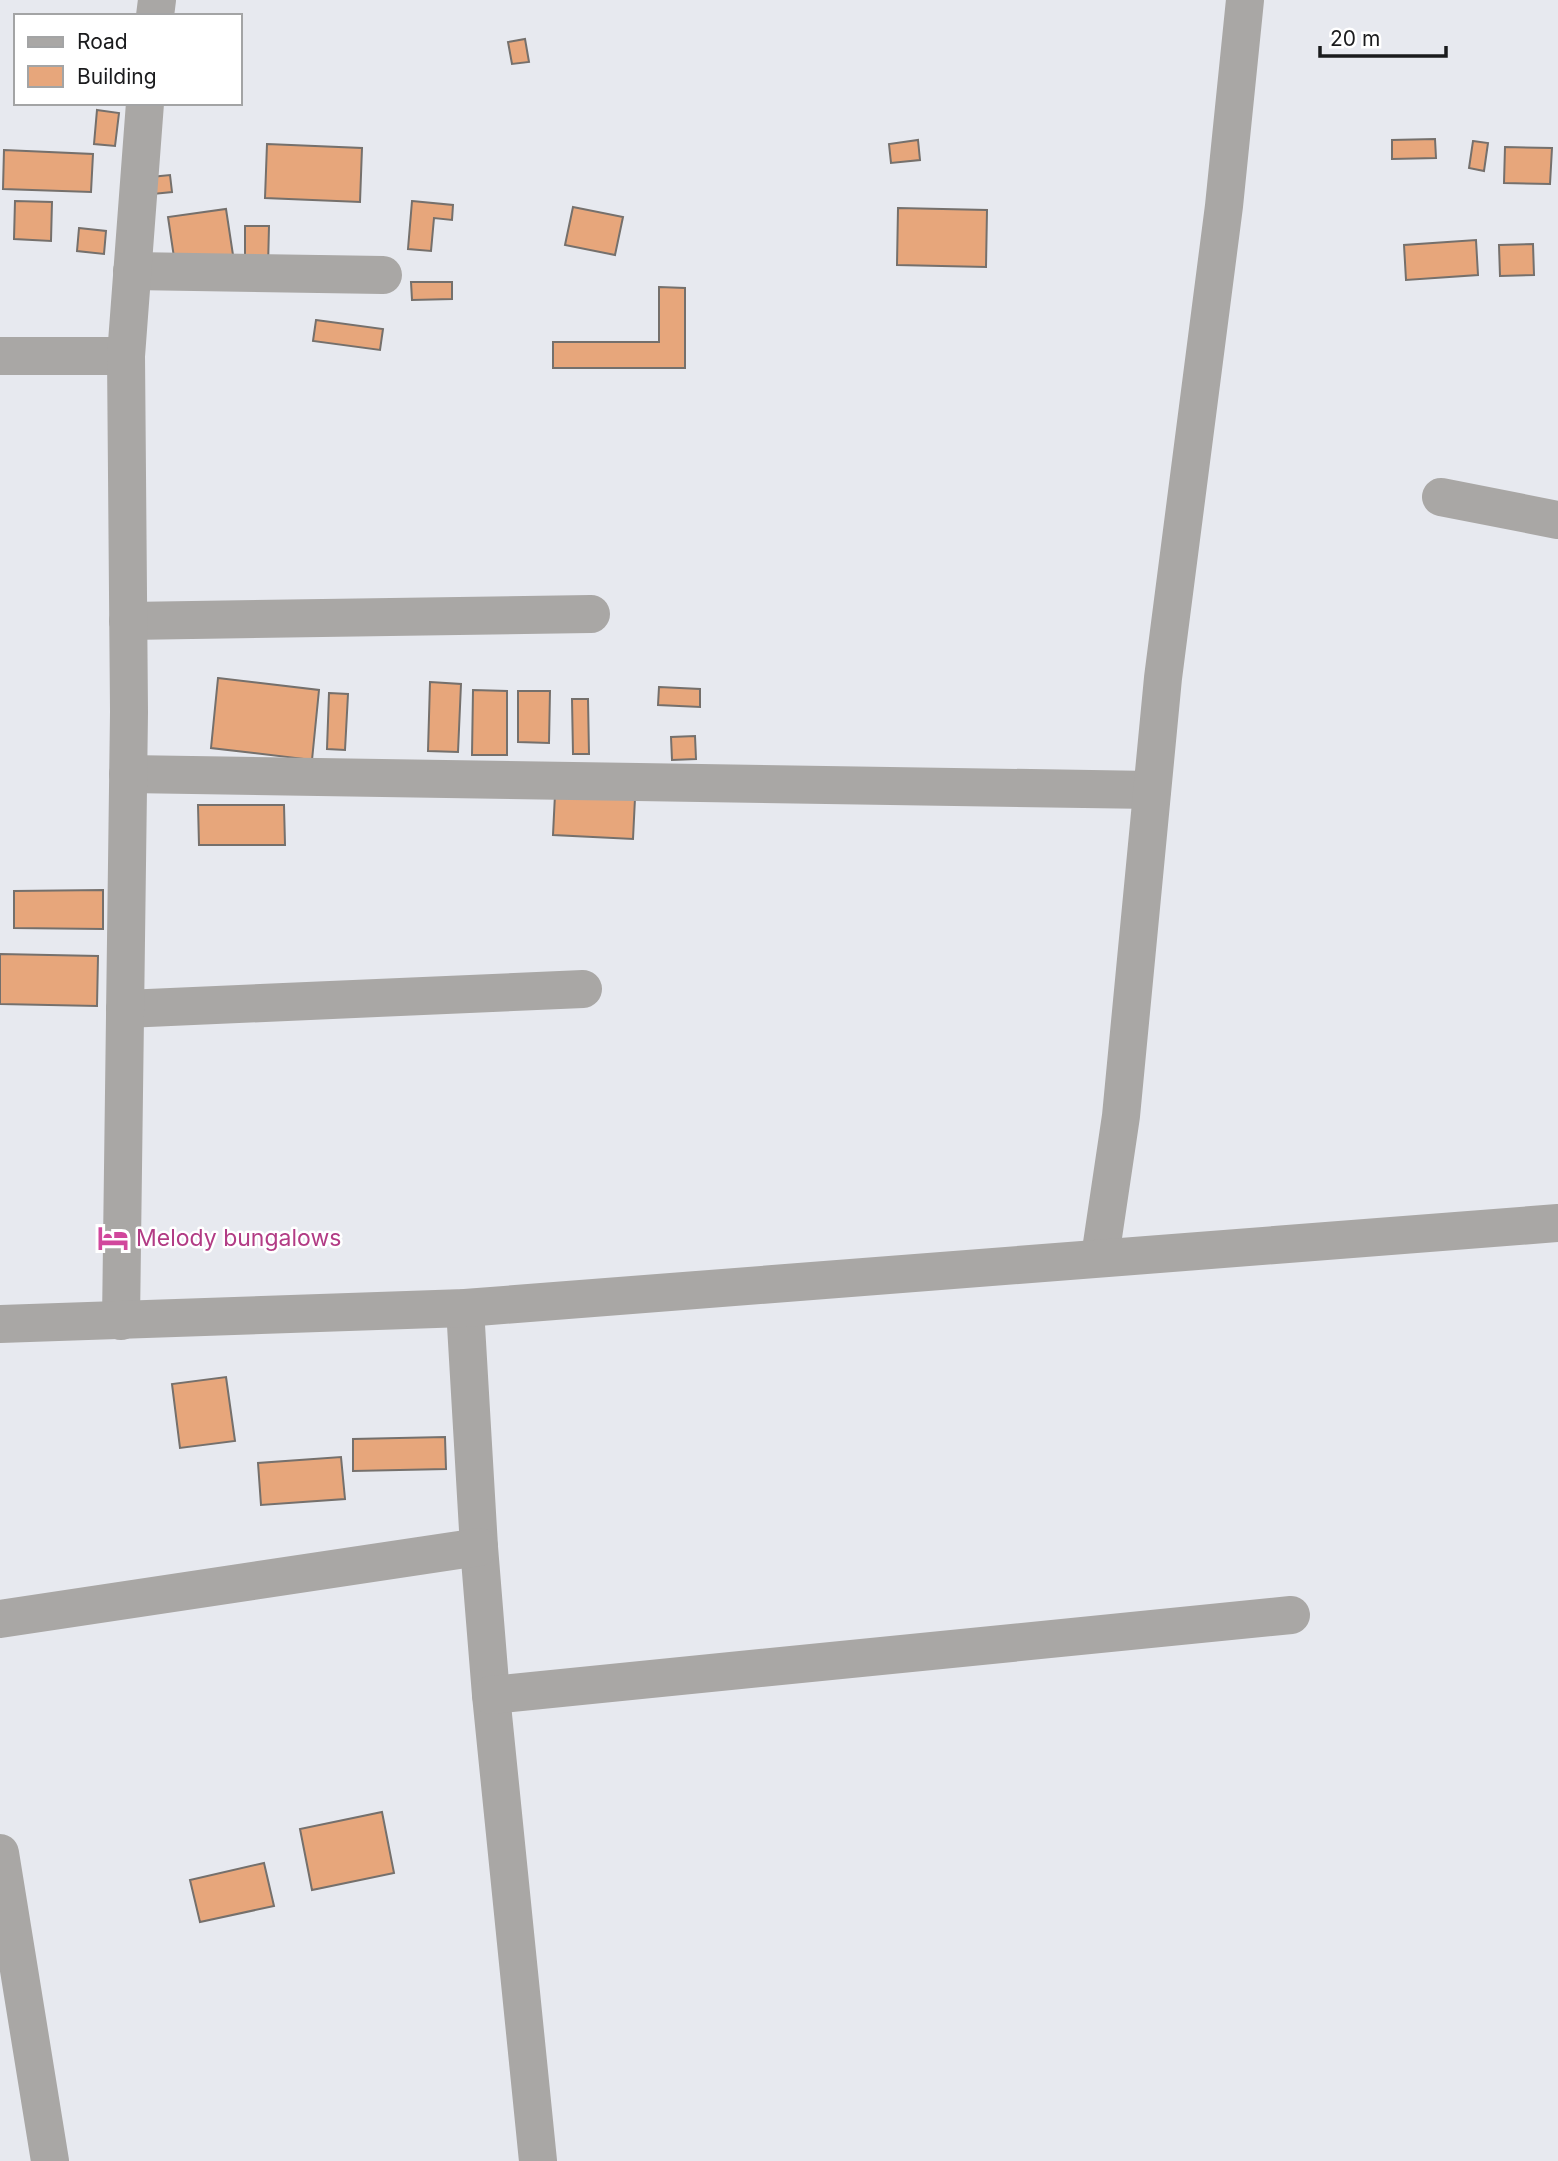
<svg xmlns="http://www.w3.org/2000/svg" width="1558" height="2161" viewBox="0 0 1558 2161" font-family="Inter,sans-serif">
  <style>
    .building { fill: #e7a67b; stroke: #75706c; stroke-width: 2 }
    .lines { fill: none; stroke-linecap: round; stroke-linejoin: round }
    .minor { stroke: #a9a7a5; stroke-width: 38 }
    .labels { text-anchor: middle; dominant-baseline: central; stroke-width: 5; stroke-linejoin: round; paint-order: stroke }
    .hotel-label { font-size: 23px; fill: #b23c85; stroke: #fff; text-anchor: start }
  </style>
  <rect width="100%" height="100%" fill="#e7e9ef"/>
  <g class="building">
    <path d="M525,39l4,23 -17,2 -4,-22z"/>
    <path d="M97,110l22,3 -4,33 -21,-2z"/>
    <path d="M1435,139l1,19 -44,1v-19z"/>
    <path d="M918,140l2,20 -29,3 -2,-19z"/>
    <path d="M1473,141l15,2 -4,28 -15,-3z"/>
    <path d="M267,144l95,4 -2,54 -95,-4z"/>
    <path d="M1505,147l47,1 -2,36 -46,-1z"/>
    <path d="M4,150l89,4 -2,38 -88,-3z"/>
    <path d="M170,175l2,17 -19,2 -2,-17z"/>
    <path d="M15,201l37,1 -1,39 -37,-2z"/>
    <path d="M412,201l41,4 -1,15 -18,-2 -3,33 -23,-2z"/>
    <path d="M573,207l50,10 -8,38 -50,-10z"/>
    <path d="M898,208l89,2 -1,57 -89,-2z"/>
    <path d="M226,209l7,46 -58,9 -7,-47z"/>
    <path d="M245,226h24l-1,41 -23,-1z"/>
    <path d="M79,228l27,3 -2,23 -27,-3z"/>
    <path d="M1476,240l2,35 -72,5 -2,-35z"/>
    <path d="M1533,244l1,31 -34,1 -1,-31z"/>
    <path d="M411,282h41v17l-40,1z"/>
    <path d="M659,287l26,1v80h-132v-26h106z"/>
    <path d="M316,320l67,9 -3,21 -67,-9z"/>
    <path d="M218,678l101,12 -7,70 -101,-12z"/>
    <path d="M430,682l31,2 -3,68 -30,-1z"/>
    <path d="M659,687l41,2v18l-42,-2z"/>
    <path d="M473,690l34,1v64h-35z"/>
    <path d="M518,691h32l-1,52 -31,-1z"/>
    <path d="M329,693l19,1 -3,56 -18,-1z"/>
    <path d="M572,699h16l1,55h-16z"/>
    <path d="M695,736l1,23 -24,1 -1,-23z"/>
    <path d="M555,794l80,4 -2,41 -80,-4z"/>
    <path d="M198,805h86l1,40h-86z"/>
    <path d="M103,890v39l-89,-1v-37z"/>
    <path d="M0,954l98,2 -1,50 -97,-2z"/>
    <path d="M226,1377l9,64 -55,7 -8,-64z"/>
    <path d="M445,1437l1,32 -93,2v-32z"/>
    <path d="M341,1457l4,42 -84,6 -3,-42z"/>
    <path d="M382,1812l12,61 -82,17 -12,-61z"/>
    <path d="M264,1863l10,43 -74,16 -10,-42z"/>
  </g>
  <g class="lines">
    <g class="minor">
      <path d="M155,16l2,-16"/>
      <path d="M132,271l251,4"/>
      <path d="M0,356h126"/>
      <path d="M1441,497l117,23"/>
      <path d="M128,621l463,-7"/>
      <path d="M128,774l1024,16"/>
      <path d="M125,1009l458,-20"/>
      <path d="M1100,1257l21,-141 42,-438 61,-472 21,-206"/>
      <path d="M465,1308l14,239 12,148 47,466"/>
      <path d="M121,1321l8,-609 -3,-356 19,-253"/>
      <path d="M0,1324l465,-16 1093,-85"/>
      <path d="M0,1619l479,-72"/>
      <path d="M491,1695l800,-80"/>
      <path d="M0,1853l50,308"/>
    </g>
  </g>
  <defs>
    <g id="hotel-bare" transform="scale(2.415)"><path d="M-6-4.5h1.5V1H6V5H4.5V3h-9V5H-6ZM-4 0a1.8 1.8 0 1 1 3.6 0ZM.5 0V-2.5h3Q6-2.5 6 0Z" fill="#d1479c" stroke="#fff" stroke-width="2.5" paint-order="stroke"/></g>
  </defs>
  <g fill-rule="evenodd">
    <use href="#hotel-bare" x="113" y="1238"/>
  </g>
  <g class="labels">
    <g class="hotel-label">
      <text x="136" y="1238">Melody bungalows</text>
    </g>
  </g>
  <rect x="14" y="14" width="228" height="91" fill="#ffffff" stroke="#a3a4a5" stroke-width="2"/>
  <rect x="28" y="37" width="35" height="10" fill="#a9a7a5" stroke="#a3a4a5" stroke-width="2"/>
  <text x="77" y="49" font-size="21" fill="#1a1b1d">Road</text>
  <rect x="28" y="66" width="35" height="21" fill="#e7a67b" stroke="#a3a4a5" stroke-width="2"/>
  <text x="77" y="84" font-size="21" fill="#1a1b1d">Building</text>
  <path d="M1320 46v10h126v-10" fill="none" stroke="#1a1b1d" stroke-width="3.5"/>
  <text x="1330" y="46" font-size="21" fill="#1a1b1d" stroke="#ffffff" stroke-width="5" paint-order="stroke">20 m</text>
</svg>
